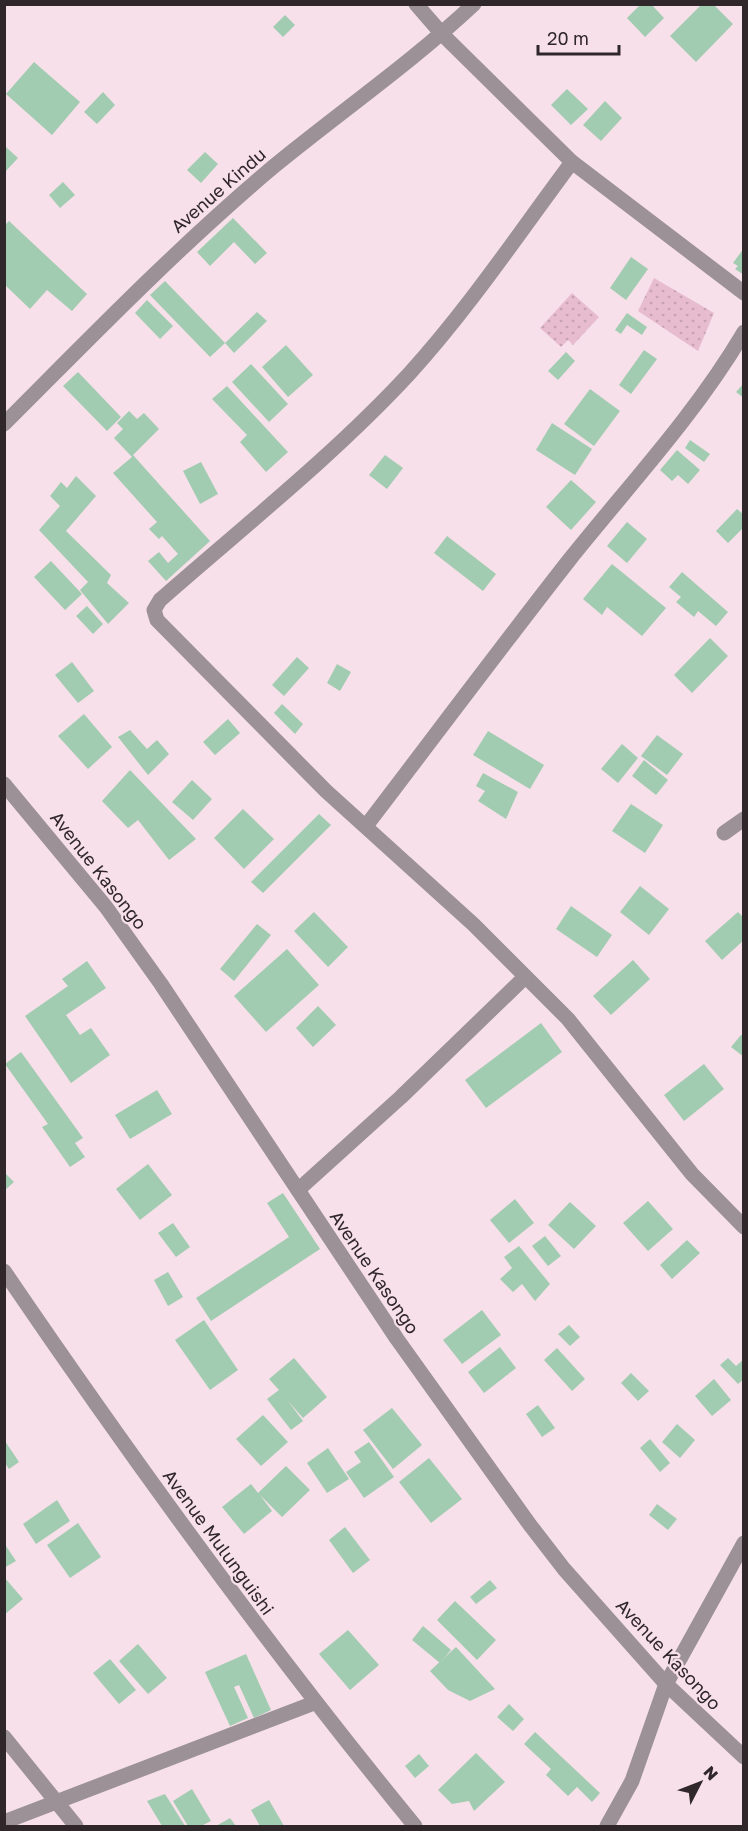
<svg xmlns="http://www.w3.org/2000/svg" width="748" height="1831" viewBox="0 0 748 1831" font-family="'Golos Text',sans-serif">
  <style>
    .park { fill: url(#park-dots) }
    .building { fill: #a2ccb1 }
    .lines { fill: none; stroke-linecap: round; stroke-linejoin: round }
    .minor { stroke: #9b9196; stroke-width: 15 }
    .labels { text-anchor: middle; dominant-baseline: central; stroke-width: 4.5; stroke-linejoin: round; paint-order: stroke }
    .street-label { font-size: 18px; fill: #30272b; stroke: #f7e0ea }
  </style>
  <defs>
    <pattern id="park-dots" width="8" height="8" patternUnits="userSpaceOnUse" patternTransform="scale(1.5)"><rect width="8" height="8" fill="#e7bccf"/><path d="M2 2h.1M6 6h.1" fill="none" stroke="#c6a2b2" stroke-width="1.8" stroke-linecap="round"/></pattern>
  </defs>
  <rect width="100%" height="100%" fill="#f7e0ea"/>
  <g class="park">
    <path d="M654,278l60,35 -16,38 -60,-40z"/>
    <path d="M572,293l27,24 -26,28 -5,-5 -7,7 -21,-19z"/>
  </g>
  <g class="building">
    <path d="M641,4h10l13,14 -19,19 -18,-19z"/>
    <path d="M702,4h11l20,20 -37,38 -26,-26z"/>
    <path d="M285,15l10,10 -12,12 -10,-10z"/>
    <path d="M34,62l46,40 -28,33 -46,-41z"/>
    <path d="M567,89l21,20 -17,16 -20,-20z"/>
    <path d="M103,92l12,13 -18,19 -13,-12z"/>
    <path d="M605,101l17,17 -21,23 -18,-16z"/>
    <path d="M6,147l12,11 -13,14v-24z"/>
    <path d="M205,152l13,12 -17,19 -14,-13z"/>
    <path d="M63,182l12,13 -15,13 -11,-13z"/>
    <path d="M233,218l34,35 -12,11 -21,-22 -24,24 -13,-14z"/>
    <path d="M9,221l78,73 -15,17 -25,-21 -17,19 -26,-25v-58z"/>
    <path d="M744,248v27l-9,-6 3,-3 -5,-3z"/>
    <path d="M631,257l17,12 -22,31 -16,-12z"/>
    <path d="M165,281l60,62 -15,14 -60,-62z"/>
    <path d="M147,300l26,26 -13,13 -25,-26z"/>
    <path d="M257,312l10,9 -33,32 -9,-10z"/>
    <path d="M627,313l20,14 -5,8 -15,-10 -6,9 -6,-4z"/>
    <path d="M286,345l27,30 -25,22 -26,-30z"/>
    <path d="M644,350l13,9 -26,35 -12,-9z"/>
    <path d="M566,352l9,9 -17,19 -10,-9z"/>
    <path d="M251,364l37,40 -19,18 -37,-40z"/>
    <path d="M78,372l43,45 -14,14 -44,-45z"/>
    <path d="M744,383v15l-8,-6z"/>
    <path d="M227,386l61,66 -22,20 -26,-30 7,-7 -35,-36z"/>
    <path d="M590,389l30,22 -26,35 -30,-22z"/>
    <path d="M129,411l8,8 7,-6 15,16 -26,26 77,86 -44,40 -18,-20 11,-9 9,11 10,-9 -16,-18 -3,3 -10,-10 8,-7 -44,-49 19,-16 -18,-19 9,-9 -6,-6z"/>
    <path d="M552,423l40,26 -17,26 -39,-25z"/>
    <path d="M690,440l20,14 -6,8 -19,-14z"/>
    <path d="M677,450l23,20 -12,14 -10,-9 -6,6 -12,-11z"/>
    <path d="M385,455l18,13 -16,21 -18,-14z"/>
    <path d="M201,462l17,32 -18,10 -17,-33z"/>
    <path d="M76,476l20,20 -30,35 45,44 -4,8 22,20 -21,21 -28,-34 8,-8 -49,-52 21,-24 -10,-10 11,-14 6,6z"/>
    <path d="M571,480l25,22 -25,28 -25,-23z"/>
    <path d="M737,509l7,6v12l-16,16 -12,-12z"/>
    <path d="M627,522l20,17 -20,24 -20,-17z"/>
    <path d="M447,536l49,38 -13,17 -49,-38z"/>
    <path d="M51,561l31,33 -17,16 -31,-33z"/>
    <path d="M612,564l54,44 -24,28 -35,-29 -5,8 -19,-16z"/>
    <path d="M682,572l46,40 -12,14 -18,-15 -4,6 -18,-15 5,-5 -12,-10z"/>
    <path d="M87,606l16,18 -10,10 -17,-18z"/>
    <path d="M710,638l18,18 -36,37 -18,-18z"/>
    <path d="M297,657l12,11 -25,28 -12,-11z"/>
    <path d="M72,662l22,29 -16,12 -23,-28z"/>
    <path d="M337,664l14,8 -11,19 -13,-8z"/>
    <path d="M282,704l21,20 -8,10 -21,-21z"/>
    <path d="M84,714l28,33 -24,22 -30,-33z"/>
    <path d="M228,719l12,14 -25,22 -12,-13z"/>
    <path d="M130,730l17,19 10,-9 12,14 -21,21 -30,-38z"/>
    <path d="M488,731l56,34 -14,24 -57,-34z"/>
    <path d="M657,735l26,19 -16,21 -26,-19z"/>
    <path d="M622,744l16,14 -20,25 -17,-14z"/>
    <path d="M644,760l24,20 -12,15 -24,-19z"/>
    <path d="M130,770l66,69 -27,21 -31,-40 -10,8 -26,-27z"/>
    <path d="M483,773l35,19 -12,27 -28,-18 7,-10 -9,-5z"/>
    <path d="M192,780l20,19 -19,21 -21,-18z"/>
    <path d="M631,804l32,21 -18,28 -33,-22z"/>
    <path d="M243,809l31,30 -30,30 -30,-31z"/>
    <path d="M319,814l12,11 -68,68 -12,-11z"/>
    <path d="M640,886l29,23 -20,26 -29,-23z"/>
    <path d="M571,906l41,29 -15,22 -41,-28z"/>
    <path d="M314,912l34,35 -20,20 -34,-36z"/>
    <path d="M738,912l6,6v22l-22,20 -17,-19z"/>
    <path d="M257,924l14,11 -37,46 -14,-12z"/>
    <path d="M287,949l32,36 -53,47 -32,-36z"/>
    <path d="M633,960l17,19 -39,36 -18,-19z"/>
    <path d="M87,961l19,27 -40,27 14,20 11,-7 19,27 -39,28 -46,-67 43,-30 -6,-7z"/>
    <path d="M318,1006l18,19 -23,22 -17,-19z"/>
    <path d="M541,1023l21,29 -76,56 -21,-28z"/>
    <path d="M741,1035l3,1v21l-13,-10z"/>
    <path d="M21,1052l62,86 -8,5 10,14 -15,10 -28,-40 6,-3 -43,-60z"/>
    <path d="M704,1064l20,25 -40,32 -20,-26z"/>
    <path d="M157,1090l15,24 -42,25 -15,-24z"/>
    <path d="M148,1164l24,31 -32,25 -24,-31z"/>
    <path d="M4,1172l10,10 -10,9z"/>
    <path d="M283,1193l37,56 -109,72 -15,-23 93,-61 -22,-34z"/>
    <path d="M515,1199l19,24 -25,20 -19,-23z"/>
    <path d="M648,1201l25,28 -25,22 -25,-28z"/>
    <path d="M570,1202l26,24 -22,23 -26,-24z"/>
    <path d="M173,1223l17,24 -14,10 -18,-24z"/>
    <path d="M545,1236l16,20 -13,10 -16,-20z"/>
    <path d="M687,1240l13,13 -28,26 -12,-14z"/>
    <path d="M519,1246l31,38 -15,17 -13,-17 -9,8 -13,-13 12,-11 -8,-11z"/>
    <path d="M168,1272l15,25 -15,9 -14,-26z"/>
    <path d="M482,1310l19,25 -39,29 -19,-24z"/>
    <path d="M204,1320l34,50 -28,20 -35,-50z"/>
    <path d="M569,1325l11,12 -10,9 -12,-12z"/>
    <path d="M500,1347l16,21 -32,25 -16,-21z"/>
    <path d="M557,1348l28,31 -13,12 -28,-31z"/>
    <path d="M294,1358l33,39 -24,21 -15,-17 15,20 -12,9 -24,-31 12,-9 -10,-11z"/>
    <path d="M728,1358l8,8 8,-7v20l-6,5 -18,-19z"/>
    <path d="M631,1373l18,18 -11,10 -17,-18z"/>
    <path d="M714,1379l17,21 -19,16 -17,-20z"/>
    <path d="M538,1405l17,23 -13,9 -16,-23z"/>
    <path d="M392,1408l30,37 -29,24 -30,-39z"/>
    <path d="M263,1415l25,27 -27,24 -25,-27z"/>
    <path d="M677,1424l18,16 -15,18 -18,-16z"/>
    <path d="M650,1439l20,24 -10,9 -20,-24z"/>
    <path d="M5,1441l14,21 -10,7 -4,-6z"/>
    <path d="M369,1442l25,35 -30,21 -18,-26 15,-10 -7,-10z"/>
    <path d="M328,1448l21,31 -22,14 -20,-30z"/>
    <path d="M429,1458l33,41 -31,24 -32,-41z"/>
    <path d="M286,1466l24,24 -28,27 -22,-22 12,16 -28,23 -22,-27 29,-23 7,9z"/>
    <path d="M57,1500l13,21 -34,23 -13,-20z"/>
    <path d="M657,1504l20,15 -9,11 -19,-15z"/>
    <path d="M78,1523l23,34 -31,21 -23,-33z"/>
    <path d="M345,1527l25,33 -17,13 -24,-33z"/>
    <path d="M4,1543l12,18 -12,7z"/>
    <path d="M4,1577l19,22 -19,16z"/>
    <path d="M490,1580l7,8 -21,16 -6,-7z"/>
    <path d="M455,1601l41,39 -19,20 -40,-40z"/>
    <path d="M423,1626l28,24 -11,13 -28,-23z"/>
    <path d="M348,1630l31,35 -29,25 -31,-36z"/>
    <path d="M138,1644l29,34 -19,16 -29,-33z"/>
    <path d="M456,1647l39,42 -25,12 -22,-11 -18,-19z"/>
    <path d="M246,1654l25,56 -17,8 -15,-33 -5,2 14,31 -18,8 -25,-54z"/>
    <path d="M110,1659l26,31 -17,14 -26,-31z"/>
    <path d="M509,1704l15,15 -11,12 -16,-14z"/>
    <path d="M535,1732l65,61 -8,9 -15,-15 -9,9 -22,-21 5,-6 -27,-25z"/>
    <path d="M476,1753l29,29 -31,29 -5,-10 -17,3 -14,-14z"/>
    <path d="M419,1754l10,12 -14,12 -10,-12z"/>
    <path d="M192,1789l19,32 -10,5h-13l-15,-25z"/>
    <path d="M165,1794l20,32h-23l-15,-25z"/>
    <path d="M269,1800l15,26h-24l-9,-16z"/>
    <path d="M230,1818l6,8h-20z"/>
  </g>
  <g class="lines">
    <g class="minor">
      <path d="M416,4l26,30 130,128 172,131"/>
      <path d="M572,162c-53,71 -103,146 -163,212 -76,82 -166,153 -249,226l-6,10 3,10 169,171 147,133 95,95 124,155 52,53"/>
      <path d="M4,424c88,-88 174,-177 269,-257 67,-55 138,-104 201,-163"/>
      <path d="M4,784l102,123 55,77 236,355 133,186 34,44 102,115 78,73"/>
      <path d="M366,826c68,-89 135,-179 204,-267 60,-75 125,-144 174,-227"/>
      <path d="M724,833l20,-14"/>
      <path d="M298,1190l103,-93 124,-120"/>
      <path d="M4,1271c130,191 265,377 411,555"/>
      <path d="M4,1737l72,89"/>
      <path d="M4,1822l310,-119"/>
      <path d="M607,1826l25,-45 34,-97 78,-141"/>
    </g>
  </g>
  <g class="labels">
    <g class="street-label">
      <text transform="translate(218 190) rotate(-41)">Avenue Kindu</text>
      <text transform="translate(99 870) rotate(52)">Avenue Kasongo</text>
      <text transform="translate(375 1272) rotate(56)">Avenue Kasongo</text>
      <text transform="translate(219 1542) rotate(54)">Avenue Mulunguishi</text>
      <text transform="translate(669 1654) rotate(47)">Avenue Kasongo</text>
    </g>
  </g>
  <rect width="748" height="1831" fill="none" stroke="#30272b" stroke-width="12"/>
  <g transform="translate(700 1783) rotate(48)" stroke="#f7e0ea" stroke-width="4.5" paint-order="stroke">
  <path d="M0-4.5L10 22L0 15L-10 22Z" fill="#30272b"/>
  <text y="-9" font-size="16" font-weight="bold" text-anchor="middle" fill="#30272b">N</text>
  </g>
  <path d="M538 45v9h81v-9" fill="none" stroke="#30272b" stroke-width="3"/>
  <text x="547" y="45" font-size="18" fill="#30272b" stroke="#f7e0ea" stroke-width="4.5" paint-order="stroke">20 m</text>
</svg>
